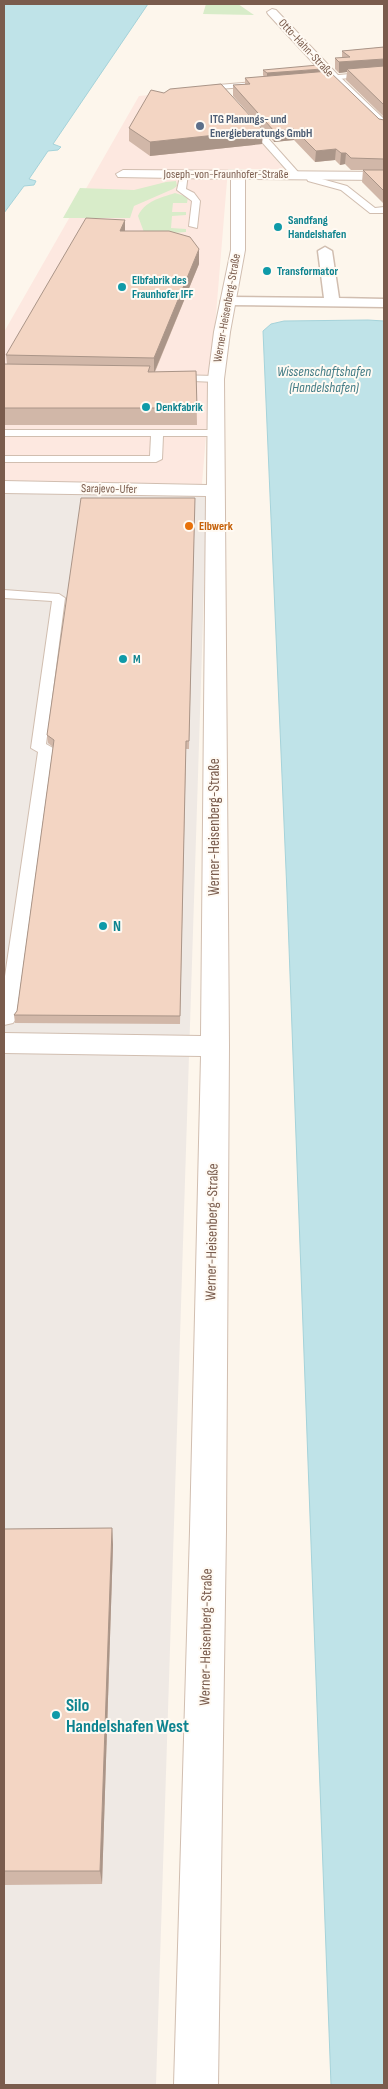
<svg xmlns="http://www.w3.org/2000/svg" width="388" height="2089" viewBox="0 0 388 2089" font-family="'Sofia Sans Condensed',sans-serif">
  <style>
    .commercial { fill: #fde8e0 }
    .industrial { fill: #efe9e4 }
    .green { fill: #d8ecc9 }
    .water { fill: #bfe3e8; stroke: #a5d3da }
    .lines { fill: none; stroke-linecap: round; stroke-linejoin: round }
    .service-casing { stroke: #d1beb0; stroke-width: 2 }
    .pedestrian-casing { stroke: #d1beb0; stroke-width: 3 }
    .minor-casing { stroke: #d1beb0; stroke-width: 2 }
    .service { fill: #fff; fill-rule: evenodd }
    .pedestrian { fill: #fff; fill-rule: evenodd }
    .minor { fill: #fff; fill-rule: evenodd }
    .wall { fill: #d1b7a8 }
    .shaded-wall { fill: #aa9588 }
    .building { fill: #f3d5c3; stroke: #aa9588 }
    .service-dot { fill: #5c6f8a; stroke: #fffaf3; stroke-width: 2 }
    .culture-dot { fill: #0f9aa8; stroke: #fffaf3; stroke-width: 2 }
    .food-dot { fill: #e8710a; stroke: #fffaf3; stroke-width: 2 }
    .labels { text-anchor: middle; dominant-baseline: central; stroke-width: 4; stroke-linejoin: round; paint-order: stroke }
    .far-street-label { font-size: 12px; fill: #7a5c4d; stroke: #fffaf3 }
    .far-service-label { font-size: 12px; font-weight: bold; fill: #4e5e75; stroke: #fffaf3; text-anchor: start }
    .far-culture-label { font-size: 12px; font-weight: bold; fill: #0d838f; stroke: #fffaf3; text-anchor: start }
    .far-food-label { font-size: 12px; font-weight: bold; fill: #c56008; stroke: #fffaf3; text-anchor: start }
    .far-water-label { font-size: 14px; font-style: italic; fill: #437c86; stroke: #fffaf3 }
    .street-label { font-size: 15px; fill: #7a5c4d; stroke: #fffaf3 }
    .culture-label { font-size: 15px; font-weight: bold; fill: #0d838f; stroke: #fffaf3; text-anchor: start }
    .near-culture-label { font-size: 18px; font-weight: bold; fill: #0d838f; stroke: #fffaf3; text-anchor: start }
  </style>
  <rect width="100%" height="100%" fill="#fdf6ec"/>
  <path class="commercial" d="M214,89l70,80h-56l-26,315 -198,-3v-149l135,-236z"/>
  <path class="industrial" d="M4,492l203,3 -51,1590h-152z"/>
  <g class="green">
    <path d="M206,4h32l16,11 -51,-1z"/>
    <path d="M176,181l1,5 -4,3 -39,17 -4,12h-67l17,-30 54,2 32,-8z"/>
    <path d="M175,193l13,4 -1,6h-14l-1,9h14v3l-14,1 -1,12 15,1v3l-41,3 -7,-19c7,-15 22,-18 37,-23z"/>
  </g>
  <g class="water">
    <path d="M4,4h144l-95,140 8,3 -3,3 -10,1 -19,28 7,2 -2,4 -10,1 -20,27z"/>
    <path d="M368,320l16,1v1764h-53l-44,-1192 -24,-562 8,-7 13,-3z"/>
  </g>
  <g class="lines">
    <g class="service-casing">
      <g id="service">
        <path d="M384,71v4l-68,6 -4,-2 4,-2z"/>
        <path d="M255,82l4,2 -1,2 -40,3 -4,-2 4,-2z"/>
        <path d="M243,117h6l50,56v4h-6l-50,-56z"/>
        <path d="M181,172l7,2 -2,15 8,4 6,8 -3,27 -8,-2 3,-25 -15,-11z"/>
        <path d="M311,176l36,10 28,22 9,-1v6h-14l-29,-23 -33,-9 -1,-2z"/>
        <path d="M174,375l42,1 5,3 -5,3 -46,-2v-4z"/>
        <path d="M4,430h213l6,3 -6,3h-54l-1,23 -6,3h-152v-6h146l1,-20h-147z"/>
        <path d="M4,590l55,4 6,4 -19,146 7,4 -37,271 -3,4 -9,2v-42l34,-231 -7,-4 21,-147 -48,-3z"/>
      </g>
    </g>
    <g class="pedestrian-casing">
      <path id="pedestrian" d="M325,247l7,4 7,47 45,1v8l-156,-2 -7,-4 7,-4 96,1 -6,-47z"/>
    </g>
    <g class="minor-casing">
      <g id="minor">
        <path d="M272,9l4,1 61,64 47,45v11l-5,-1 -50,-49 -61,-66 -1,-2z"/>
        <path d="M123,170l261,2v8l-139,-1v71l-15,82 -6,47 5,667 -3,485 -8,554h-44l16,-554 11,-475 -197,-3v-20l197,3 5,-540 -202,-3v-12l203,4 1,-106 6,-47 17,-82v-71l-113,-2 -2,-3z"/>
      </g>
    </g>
    <use href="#service" class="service"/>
    <use href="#pedestrian" class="pedestrian"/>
    <use href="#minor" class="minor"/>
  </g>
  <g class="wall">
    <path d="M384,47v70l-38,-37 1,-8 -8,1 -4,-4v-11h7v-7z"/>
    <path d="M263,70l58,2 58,47 5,1v83h-1l-21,-21 1,-12h-12l-6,-6 -5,1 -5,-5 -20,2 -21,-22 -20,2 -41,-46v-11l12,-1v-6l19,-1 -1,-2z"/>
    <path d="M164,93l99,37 -1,14 -112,12 -21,-15v-13z"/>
    <path d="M125,220v11l74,33 -44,108 41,-1 1,54h-193v-61h3l-1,-9z"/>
    <path d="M195,498l-6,251h-3l-6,275 -165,-1 -1,-8 3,-4 36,-264 -5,-4 -1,-8z"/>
    <path d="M112,1528l1,17 -11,339 -98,1v-356z"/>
  </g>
  <g class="shaded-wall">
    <path d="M384,59v11l-37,-1v3l-8,1v-11z"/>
    <path d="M322,69l-1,5 -54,5v-6z"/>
    <path d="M294,129v11l-20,2v-11z"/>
    <path d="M263,130l-1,14 -112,12v-14z"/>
    <path d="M336,149l-1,11 -20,2 1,-11z"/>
    <path d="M341,153h5l-1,11 -5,1z"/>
    <path d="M125,220v15l-5,-4z"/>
    <path d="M199,249v15l-45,109v-15z"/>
    <path d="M112,1528l1,17 -11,339 -2,-13z"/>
  </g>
  <g class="building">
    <path d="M384,47v12l-45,3 -4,-4 15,-1 -8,-6z"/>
    <path d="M318,65l4,4 -55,4 -4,-3z"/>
    <path d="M384,66v39l-37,-36z"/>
    <path d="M329,71l50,48 5,1v39l-33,-1 -5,-5h-5l-5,-4 -20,2 -22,-22 -20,2 -41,-46 17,-1 -5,-6z"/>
    <path d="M221,84l42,46 -113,12 -21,-14 22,-38 13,3 6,-4z"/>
    <path d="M363,170h21v21z"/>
    <path d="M86,218l39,2 -5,11h49l21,6 9,12 -45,109 -148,-3z"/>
    <path d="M4,364l146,2 -2,6 48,-1 1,37h-193z"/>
    <path d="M81,498h114l-6,243h-3l-6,275 -166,-1 3,-4 37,-271 -7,-5z"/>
    <path d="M112,1528l-12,343h-96v-342z"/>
  </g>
  <circle class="service-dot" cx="200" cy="126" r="5"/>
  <g class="culture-dot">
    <circle cx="278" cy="227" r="5"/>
    <circle cx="267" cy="271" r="5"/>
    <circle cx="122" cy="287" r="5"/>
    <circle cx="146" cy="407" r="5"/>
    <circle cx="123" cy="659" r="5"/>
    <circle cx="103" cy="926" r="5"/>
    <circle cx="56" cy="1715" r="5"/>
  </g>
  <circle class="food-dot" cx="189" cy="526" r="5"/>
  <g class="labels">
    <g class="far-street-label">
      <text transform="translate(306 48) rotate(47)">Otto-Hahn-Straße</text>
      <text x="226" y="174">Joseph-von-Fraunhofer-Straße</text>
      <text transform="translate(227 308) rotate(-80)">Werner-Heisenberg-Straße</text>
      <text transform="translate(109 489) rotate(1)">Sarajevo-Ufer</text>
    </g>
    <g class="far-service-label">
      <text x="210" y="119">ITG Planungs- und<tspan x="210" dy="14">Energieberatungs GmbH</tspan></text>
    </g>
    <g class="far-culture-label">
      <text x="288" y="220">Sandfang<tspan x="288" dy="14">Handelshafen</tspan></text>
      <text x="277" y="271">Transformator</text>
      <text x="132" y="280">Elbfabrik des<tspan x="132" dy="14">Fraunhofer IFF</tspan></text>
      <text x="156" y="407">Denkfabrik</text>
      <text x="133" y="659">M</text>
    </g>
    <g class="far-food-label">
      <text x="199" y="526">Elbwerk</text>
    </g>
    <g class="far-water-label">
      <text x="324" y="371">Wissenschaftshafen<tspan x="324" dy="16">(Handelshafen)</tspan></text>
    </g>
    <g class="street-label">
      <text transform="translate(214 827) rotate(-90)">Werner-Heisenberg-Straße</text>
      <text transform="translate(212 1232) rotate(-89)">Werner-Heisenberg-Straße</text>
      <text transform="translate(206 1637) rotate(-89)">Werner-Heisenberg-Straße</text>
    </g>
    <g class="culture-label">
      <text x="113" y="926">N</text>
    </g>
    <g class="near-culture-label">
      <text x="66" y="1705">Silo<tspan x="66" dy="21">Handelshafen West</tspan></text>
    </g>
  </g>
  <rect width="388" height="2089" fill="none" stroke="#7a5c4d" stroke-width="10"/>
</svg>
